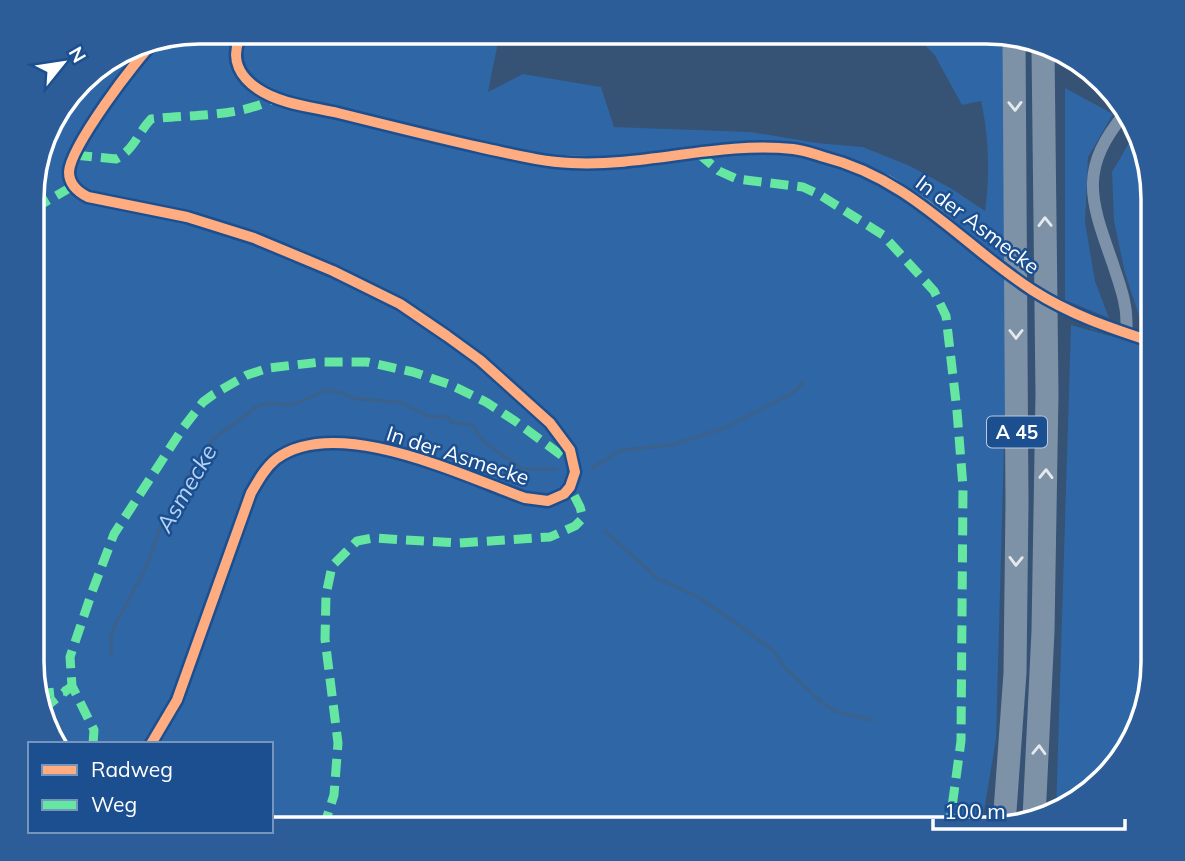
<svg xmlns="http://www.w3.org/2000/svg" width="1185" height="861" viewBox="0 0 1185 861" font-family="Mulish,sans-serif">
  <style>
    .green { fill: #2f66a5 }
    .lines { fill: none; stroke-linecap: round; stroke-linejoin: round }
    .stream { stroke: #3b618d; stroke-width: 3.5 }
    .minor { stroke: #7d92a8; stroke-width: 12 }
    .motorway { stroke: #7e92a7; stroke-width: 23 }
    .minor-bridge { stroke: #7d92a8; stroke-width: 12 }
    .quiet { stroke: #66e7a1; stroke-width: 9; stroke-dasharray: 18 9; stroke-linecap: butt }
    .cycleway-casing { stroke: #1b4f8f; stroke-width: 15 }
    .cycleway { stroke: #ffac80; stroke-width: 10 }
    .oneway { stroke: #e5e9ed }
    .labels { text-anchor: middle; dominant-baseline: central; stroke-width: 5; stroke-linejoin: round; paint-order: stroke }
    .shield { fill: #1b4f8f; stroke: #bbcadd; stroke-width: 2 }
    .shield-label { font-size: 19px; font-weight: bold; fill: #fff }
    .street-label { font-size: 21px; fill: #fff; stroke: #1b4f8f }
    .water-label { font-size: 23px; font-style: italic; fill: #b5d3f5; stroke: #1b4f8f }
    .rim { fill: none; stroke: #fff; stroke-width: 3.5 }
  </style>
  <rect width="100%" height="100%" fill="#365274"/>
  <g class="green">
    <path d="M997,32l7,2 4,266 -12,439 -15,90h-710v-85h-218l-20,-60v-508l21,-61 35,-42 55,-33 351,-3 2,10 -9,45 35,-18 78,13 13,40 137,5 66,11 46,4 47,19 42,23 33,22c5,-35 4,-75 -4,-110l-19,4 -28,-51 -22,-21z"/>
    <path d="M1065,88l48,26 -25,43 -3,65 10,59 14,37 -44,-18z"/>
    <path d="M1136,131l2,1 15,56v150l-7,-1 -21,-64 -11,-52 -2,-49z"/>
    <path d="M1071,325l82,23v325l-34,91 -58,48 -5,1z"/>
  </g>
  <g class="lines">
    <g class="stream">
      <path d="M593,468l26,-17 56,-7 49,-16 67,-34 12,-11"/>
      <path d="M605,531l52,47 43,20 72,51 12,18 36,34 14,10 37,9"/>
      <path d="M111,653v-17l5,-13 30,-55 15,-43 16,-17 10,-30 26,-39 45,-33 11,-3 18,2 10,-2 30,-13 13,2 13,6 49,5 28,14h17l5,5 20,3 12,17 38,27h34"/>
      <path d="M50,734l12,-9"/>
    </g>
    <g class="minor">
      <path d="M239,40l-3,15 3,15 12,14 24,14 152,38 112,24 72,3 133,-15 50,1 44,11 50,21 40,26 49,41"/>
      <path d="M1126,112c-48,57 -36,87 -13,152 4,13 10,28 12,42 2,9 1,18 2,27"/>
      <path d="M1094,323l59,19"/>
      <path d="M151,744l26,-44 74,-207c7,-12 14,-25 25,-34 61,-45 187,17 249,39l23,3 16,-7 6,-7 5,-15 -5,-22 -20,-27 -70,-63 -33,-24 -47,-32 -67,-33 -79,-33 -67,-21 -99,-20c-10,-5 -19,-13 -19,-25 1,-25 67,-113 87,-132"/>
    </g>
    <g class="motorway">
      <path d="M1034,818l9,-187 4,-238 -4,-344"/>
      <path d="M1004,825l11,-152 2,-171 -3,-464"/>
    </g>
    <path class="minor-bridge" d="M977,248l56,42 61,33"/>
    <g class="quiet">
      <path d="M698,153l21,18 18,8 66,8 17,8 63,40 51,56 12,25 11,95 6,76 -2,254 -12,88"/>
      <path d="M74,155l42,4c19,-10 21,-25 35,-40 40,-5 87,-1 124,-21"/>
      <path d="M39,158l40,-73"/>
      <path d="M33,209l40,-23"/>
      <path d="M36,694l29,-3"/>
      <path d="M42,710l30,-24"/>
      <path d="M93,744l1,-14 -22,-44 -2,-29 22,-65 22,-58 69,-106 20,-26 11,-8 33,-19 21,-7 53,-6h46l46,10 38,13 35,17 29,19 57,42"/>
      <path d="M323,829l11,-34 4,-52 -13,-104 1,-44 6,-29 25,-25 16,-3 86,5 91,-6 25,-11 8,-8 -3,-11 -10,-20"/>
    </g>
    <g class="cycleway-casing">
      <g id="cycleway">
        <path d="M239,40c-8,20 1,37 19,49 22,15 54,18 80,24 48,12 96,24 145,35 29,6 58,14 88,15 75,4 148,-22 222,-14 10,1 21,5 31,8 87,22 136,86 208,133 39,25 78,38 121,52"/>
        <path d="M151,744l26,-44 74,-207c7,-12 14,-25 25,-34 61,-45 187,17 249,39l23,3 16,-7 6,-7 5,-15 -5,-22 -20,-27 -70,-63 -33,-24 -47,-32 -67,-33 -79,-33 -67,-21 -99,-20c-10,-5 -19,-13 -19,-25 1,-25 67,-113 87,-132"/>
      </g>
    </g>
    <use href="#cycleway" class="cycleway"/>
  </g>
  <defs><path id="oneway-chevron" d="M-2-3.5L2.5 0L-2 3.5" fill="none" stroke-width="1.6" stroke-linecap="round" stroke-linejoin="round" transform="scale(1.75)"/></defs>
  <g class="oneway">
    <use href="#oneway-chevron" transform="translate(1015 106) rotate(89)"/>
    <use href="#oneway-chevron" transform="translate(1045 222) rotate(-91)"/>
    <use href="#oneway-chevron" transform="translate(1016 334) rotate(90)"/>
    <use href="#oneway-chevron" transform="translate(1046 474) rotate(-89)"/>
    <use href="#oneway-chevron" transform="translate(1016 561) rotate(91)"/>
    <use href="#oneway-chevron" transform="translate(1039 750) rotate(-88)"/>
  </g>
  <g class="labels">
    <rect class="shield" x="987" y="416.5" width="60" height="31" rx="5"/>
    <g class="shield-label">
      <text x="1017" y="432">A 45</text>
    </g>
    <g class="street-label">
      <text transform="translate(978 224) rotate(37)">In der Asmecke</text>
      <text transform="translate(458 455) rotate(18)">In der Asmecke</text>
    </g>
    <g class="water-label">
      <text transform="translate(186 488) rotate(-60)">Asmecke</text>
    </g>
  </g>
  <path d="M0 0H1185V861H0ZM199 44H986A155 155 0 0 1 1141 199V662A155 155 0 0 1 986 817H199A155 155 0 0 1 44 662V199A155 155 0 0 1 199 44Z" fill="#2d5d98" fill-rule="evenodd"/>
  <path class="rim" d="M199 44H986A155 155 0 0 1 1141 199V662A155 155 0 0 1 986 817H199A155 155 0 0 1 44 662V199A155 155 0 0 1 199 44Z"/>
  <rect x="28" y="742" width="245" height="91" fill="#1b4f8f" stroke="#7695bc" stroke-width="2"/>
  <rect x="42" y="765" width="35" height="10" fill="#ffac80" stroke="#7695bc" stroke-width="2"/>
  <text x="91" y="777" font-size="21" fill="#ffffff">Radweg</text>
  <rect x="42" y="800" width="35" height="10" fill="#66e7a1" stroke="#7695bc" stroke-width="2"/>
  <text x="91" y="812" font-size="21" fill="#ffffff">Weg</text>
  <g transform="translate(63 63) rotate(60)" stroke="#1b4f8f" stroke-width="5" paint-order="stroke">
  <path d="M0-5L12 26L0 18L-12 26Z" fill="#ffffff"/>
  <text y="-10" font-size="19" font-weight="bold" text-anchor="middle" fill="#ffffff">N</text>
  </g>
  <path d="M933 819v10h192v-10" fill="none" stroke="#ffffff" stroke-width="3.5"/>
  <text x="944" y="819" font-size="21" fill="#ffffff" stroke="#1b4f8f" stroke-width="5" paint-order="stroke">100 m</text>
</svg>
